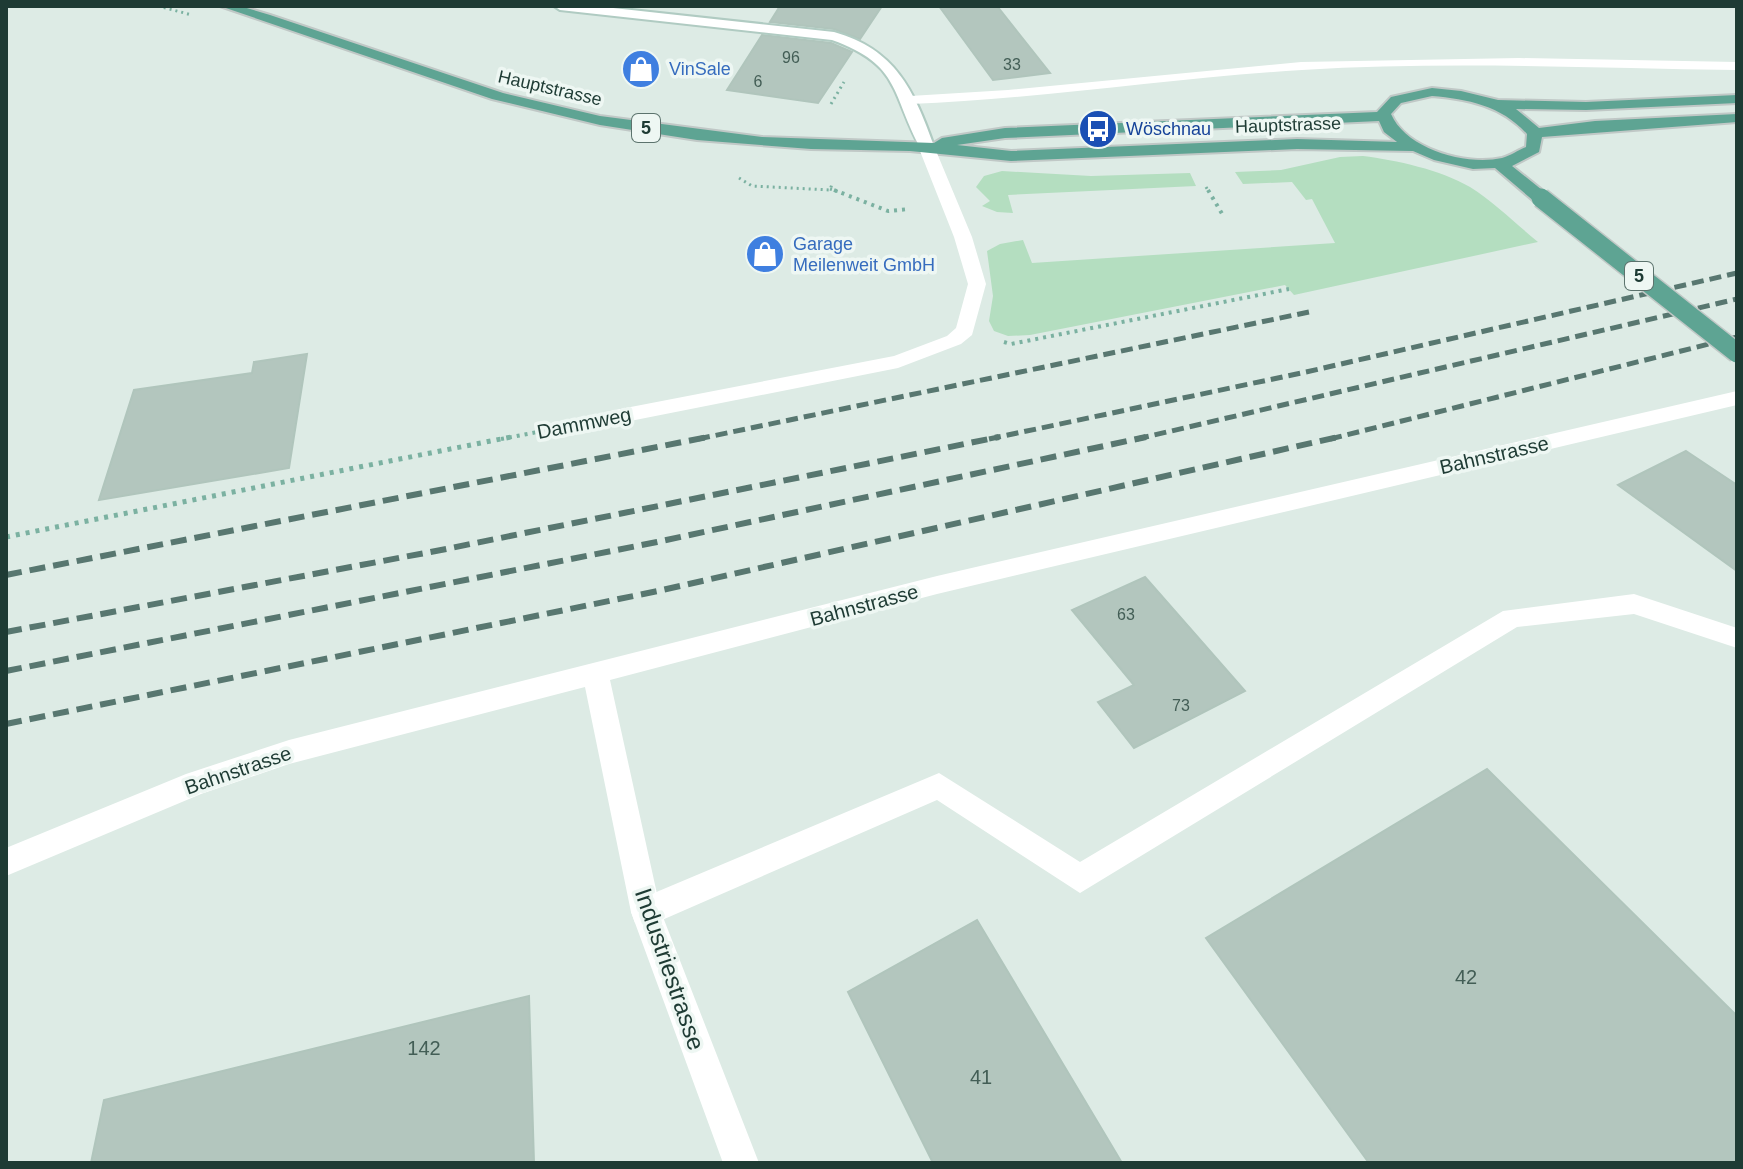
<svg xmlns="http://www.w3.org/2000/svg" width="1743" height="1169" viewBox="0 0 1743 1169" font-family="Arial,sans-serif">
  <style>
    .green { fill: #b4dec0 }
    .building { fill: #b3c6be; stroke: #b0c5bc; stroke-width: 2 }
    .lines { fill: none; stroke-linecap: round; stroke-linejoin: round }
    .secondary-casing { stroke: #b0cbc2; stroke-width: 4 }
    .primary-casing { stroke: #c0c8c6; stroke-width: 4 }
    .path-far2 { stroke: #7bb1a1; stroke-width: 3; stroke-dasharray: 2 4; stroke-linecap: butt }
    .path-far1 { stroke: #7bb1a1; stroke-width: 4; stroke-dasharray: 3 5; stroke-linecap: butt }
    .path { stroke: #7bb1a1; stroke-width: 5; stroke-dasharray: 4 6; stroke-linecap: butt }
    .lane { fill: #fff; fill-rule: evenodd }
    .street { fill: #fff; fill-rule: evenodd }
    .secondary { fill: #fff; fill-rule: evenodd }
    .primary { fill: #5ea493; fill-rule: evenodd }
    .rail-far1 { stroke: #587770; stroke-width: 5; stroke-dasharray: 12 6; stroke-linecap: butt }
    .rail { stroke: #587770; stroke-width: 6; stroke-dasharray: 16 8; stroke-linecap: butt }
    .primary-bridge-casing { stroke: #c0c8c6; stroke-width: 22; stroke-linecap: butt }
    .primary-bridge { stroke: #5ea493; stroke-width: 19 }
    .labels { text-anchor: middle; dominant-baseline: central; stroke-width: 7; stroke-linejoin: round; paint-order: stroke }
    .number-label { font-size: 16px; fill: #435e56 }
    .far-shop-label { font-size: 18px; fill: #366cbe; stroke: #eef7f3; text-anchor: start }
    .far-street-label { font-size: 18px; fill: #1e3b34; stroke: #eef7f3 }
    .shield { fill: #eef7f3; stroke: #5c736d; stroke-width: 2 }
    .shield-label { font-size: 18px; font-weight: bold; fill: #1e3b34 }
    .far-transit-label { font-size: 18px; fill: #164399; stroke: #eef7f3; text-anchor: start }
    .street-label { font-size: 20px; fill: #1e3b34; stroke: #eef7f3 }
    .near-number-label { font-size: 20px; fill: #435e56 }
    .near-street-label { font-size: 24px; fill: #1e3b34; stroke: #eef7f3 }
  </style>
  <rect width="100%" height="100%" fill="#ddebe5"/>
  <g class="green">
    <path d="M1363,156c33,4 78,14 107,31 24,15 46,37 68,55l-244,53 -9,-10 -255,50 -22,1 -14,-5 -5,-10 4,-25 -6,-45 13,-7 23,-4 9,23 303,-20 -23,-44 -6,1 -14,-18 -49,2 -8,-12 46,-2 59,-13z"/>
    <path d="M1002,171l89,5 99,-3 6,13 -188,9 5,18 -16,-1 -15,-6 8,-5 -14,-14 8,-11z"/>
  </g>
  <g class="building">
    <path d="M780,6h102l-22,33 -26,-10 -64,-7z"/>
    <path d="M939,6h58l53,67 -57,7z"/>
    <path d="M762,35l69,8 21,9 -34,51 -91,-13z"/>
    <path d="M307,354l-18,114 -190,32 35,-110 118,-17 2,-11z"/>
    <path d="M1686,451l51,34v86l-119,-86z"/>
    <path d="M1145,577l100,114 -111,57 -36,-46 36,-17 -62,-75z"/>
    <path d="M1487,769l250,247v147h-368l-163,-225z"/>
    <path d="M977,920l145,243h-189l-85,-171z"/>
    <path d="M529,996l5,167h-443l13,-63z"/>
  </g>
  <g class="lines">
    <g class="secondary-casing">
      <path id="secondary" d="M554,6h41l239,26c61,17 80,58 100,114l-3,3h-10c-30,-54 -19,-84 -89,-109l-272,-30z"/>
    </g>
    <g class="primary-casing">
      <path id="primary" d="M220,6h20l30,9 233,78 97,23 162,21 172,6 8,-5 63,-10 372,-16 14,-15 41,-9 29,3 37,9 88,2 151,-7v8l-151,7 -70,-1 23,19 56,-7 142,-7v8l-195,15 -3,15 -27,14 35,28 2,4 -8,5 -6,-1 -40,-34 -22,1 -39,-9 -21,-9 -116,-2 -286,12 -101,-10 -99,-2 -114,-9 -97,-15 -108,-26zM1432,96c36,3 70,10 95,38l-1,13c-8,3 -16,9 -24,11 -36,8 -96,-9 -111,-44l10,-11zM1379,121l5,11 13,10 -100,-3 -286,12 -54,-6 48,-7z"/>
    </g>
    <g class="path-far2">
      <path d="M158,6l34,9"/>
      <path d="M831,104l13,-22"/>
      <path d="M739,178l13,8 78,4 2,-6"/>
      <path d="M1206,187l3,5"/>
      <path d="M830,189l9,3"/>
    </g>
    <g class="path-far1">
      <path d="M834,190l54,21 21,-2"/>
      <path d="M1208,190l16,27"/>
      <path d="M1004,342l7,2 278,-55"/>
      <path d="M501,439l73,-14"/>
    </g>
    <path class="path" d="M6,537l505,-100"/>
    <g class="lane">
      <path d="M1519,58l218,4v8c-145,-2 -290,-9 -435,0 -131,8 -261,29 -392,34l-7,-4 7,-4 98,-6 293,-28z"/>
      <path d="M1634,594l103,34v20l-103,-34 -117,13 -437,266 -143,-93 -291,127 -11,-4 -4,-11 4,-11 304,-128 141,89 423,-251z"/>
    </g>
    <g class="street">
      <path d="M926,141l8,5 38,91 14,47 -14,51 -11,9 -63,24 -288,57 -7,-2 -3,-5 3,-5 7,-2 284,-55 53,-20 9,-8 12,-44 -14,-47 -36,-91z"/>
      <path d="M1737,391v14l-800,189 -327,86 51,232 98,251h-36l-92,-251 -46,-225 -296,77 -88,30 -195,82v-28l180,-74 103,-34 648,-164z"/>
    </g>
    <use href="#secondary" class="secondary"/>
    <use href="#primary" class="primary"/>
    <g class="rail-far1">
      <path d="M698,439l611,-127"/>
      <path d="M989,439l317,-67 431,-99"/>
      <path d="M1137,439l600,-140"/>
      <path d="M1330,439l407,-102"/>
    </g>
    <g class="rail">
      <path d="M6,575l702,-138"/>
      <path d="M6,632l435,-82 558,-113"/>
      <path d="M6,671l651,-129 489,-105"/>
      <path d="M6,724l652,-133 680,-154"/>
    </g>
    <g class="primary-bridge-casing">
      <path id="primary-bridge" d="M1541,198l196,155"/>
    </g>
    <use href="#primary-bridge" class="primary-bridge"/>
  </g>
  <defs>
    <g id="shop-disc" transform="scale(2)"><circle r="9.5" fill="#3f7fe0" stroke="#eef7f3"/><path d="M-5-2.5h2.3a2.7 3.5 0 0 1 5.4 0H5L5.5 6h-11ZM-1.5-2.5h3a1.5 2.3 0 0 0-3 0Z" fill="#fff"/></g>
    <g id="bus-disc" transform="scale(2)"><circle r="9.5" fill="#1a4fb4" stroke="#eef7f3"/><path d="M-5-6H5V4H4V6H2V4H-2V6H-4V4H-5ZM-3.5-4V0h7V-4ZM-3.5 1.2v1.5H-2V1.2ZM2 1.2v1.5H3.5V1.2Z" fill="#fff"/></g>
  </defs>
  <g fill-rule="evenodd">
    <use href="#shop-disc" x="641" y="69"/>
    <use href="#bus-disc" x="1098" y="129"/>
    <use href="#shop-disc" x="765" y="254"/>
  </g>
  <g class="labels">
    <g class="number-label">
      <text x="791" y="57">96</text>
      <text x="1012" y="64">33</text>
      <text x="758" y="81">6</text>
      <text x="1126" y="614">63</text>
      <text x="1181" y="705">73</text>
    </g>
    <g class="far-shop-label">
      <text x="669" y="69">VinSale</text>
      <text x="793" y="244">Garage<tspan x="793" dy="21">Meilenweit GmbH</tspan></text>
    </g>
    <g class="far-street-label">
      <text transform="translate(550 88) rotate(13)">Hauptstrasse</text>
      <text transform="translate(1288 125) rotate(-2)">Hauptstrasse</text>
    </g>
    <g class="shield">
      <rect x="632" y="114" width="28" height="28" rx="6"/>
      <rect x="1625" y="262" width="28" height="28" rx="6"/>
    </g>
    <g class="shield-label">
      <text x="646" y="128">5</text>
      <text x="1639" y="276">5</text>
    </g>
    <g class="far-transit-label">
      <text x="1126" y="129">Wöschnau</text>
    </g>
    <g class="street-label">
      <text transform="translate(584 423) rotate(-11)">Dammweg</text>
      <text transform="translate(1494 455) rotate(-13)">Bahnstrasse</text>
      <text transform="translate(864 605) rotate(-15)">Bahnstrasse</text>
      <text transform="translate(238 770) rotate(-19)">Bahnstrasse</text>
    </g>
    <g class="near-number-label">
      <text x="1466" y="977">42</text>
      <text x="424" y="1048">142</text>
      <text x="981" y="1077">41</text>
    </g>
    <g class="near-street-label">
      <text transform="translate(670 969) rotate(71)">Industriestrasse</text>
    </g>
  </g>
  <rect width="1743" height="1169" fill="none" stroke="#1e3b34" stroke-width="16"/>
</svg>
